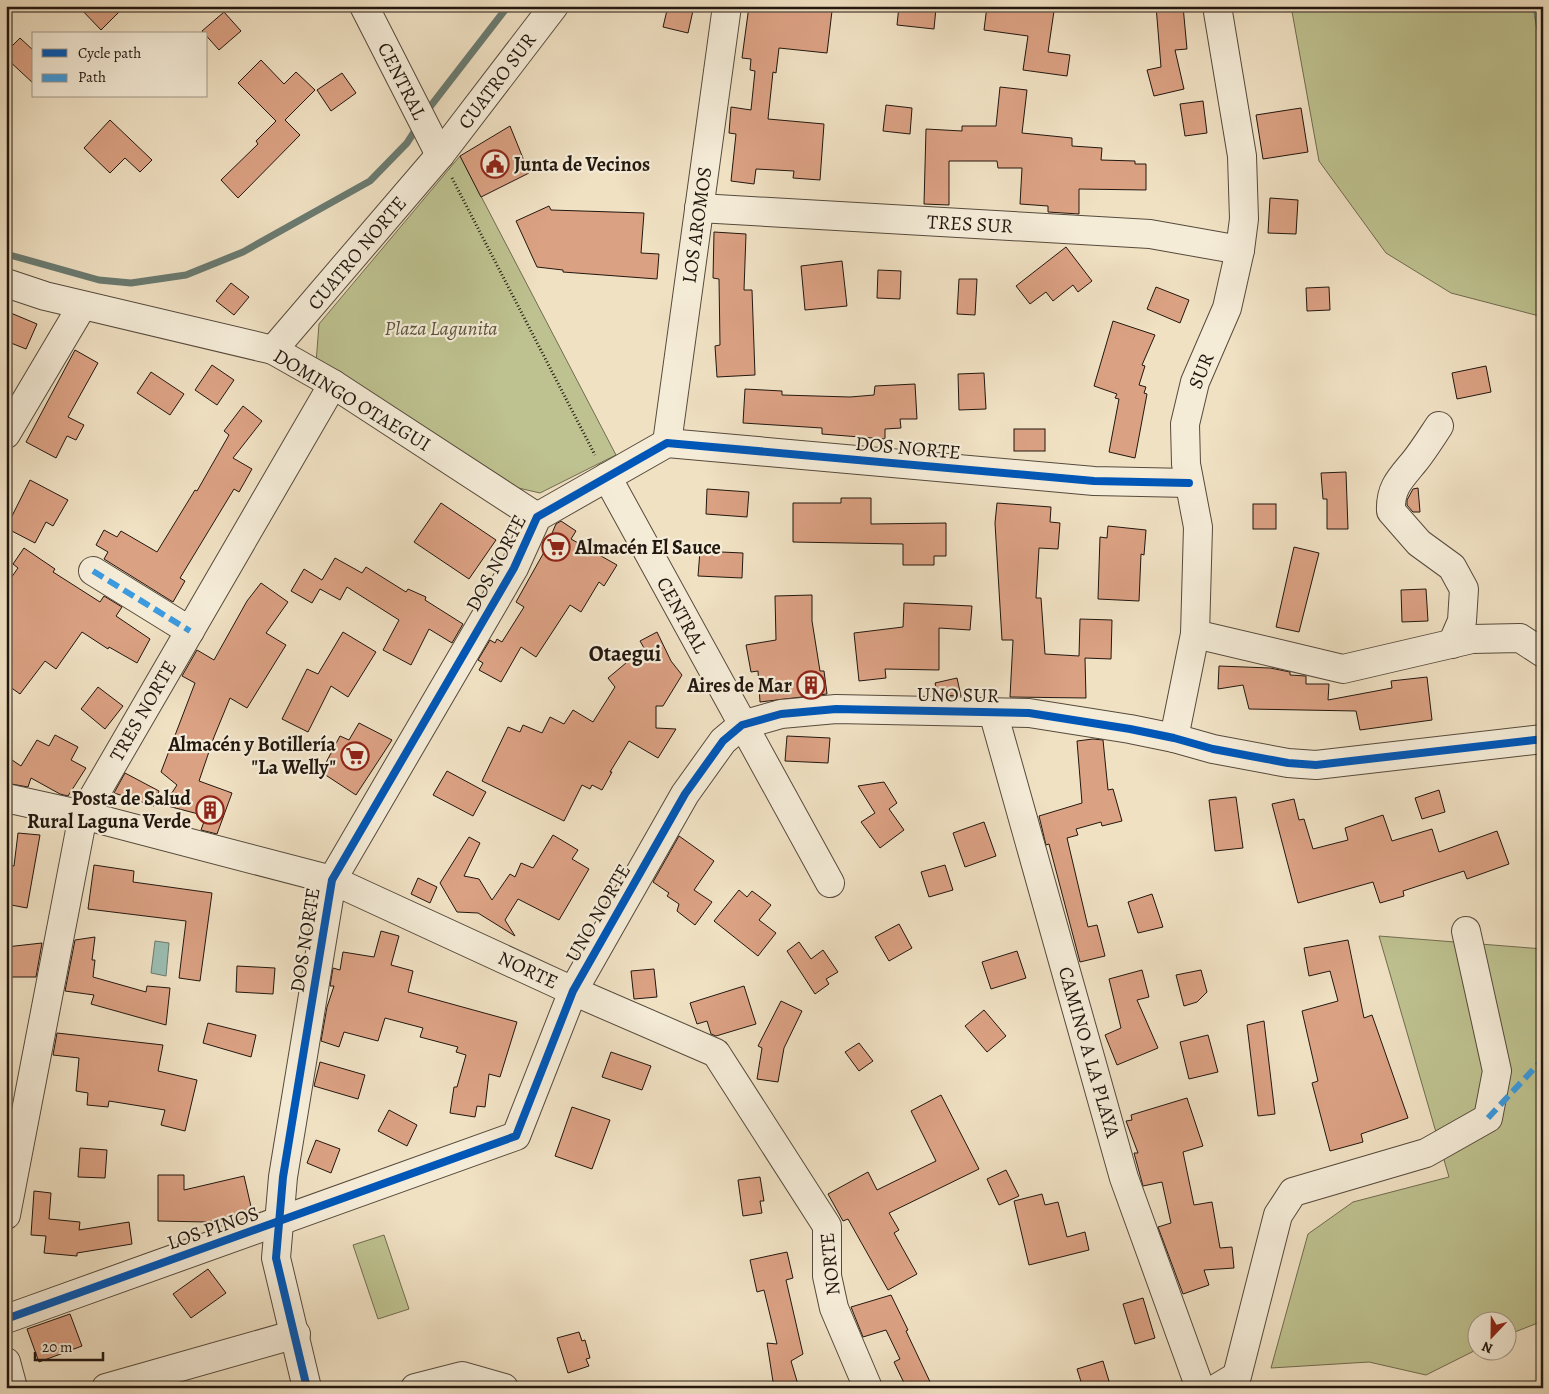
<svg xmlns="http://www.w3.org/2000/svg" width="1549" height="1394" viewBox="0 0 1549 1394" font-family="Alegreya,serif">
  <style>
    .green { fill: #bec290; stroke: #706c50 }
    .water { fill: #9abeb3; stroke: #6a7b71 }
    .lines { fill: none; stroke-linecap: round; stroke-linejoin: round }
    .stream { stroke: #6a7b71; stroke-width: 7 }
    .building { fill: #dba183; stroke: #22170f }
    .minor-casing { stroke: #564a3c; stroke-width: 30 }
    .path { stroke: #22170f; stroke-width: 3; stroke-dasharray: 1 2.5; stroke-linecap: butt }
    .minor { stroke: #f5ecd8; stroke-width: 28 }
    .quiet { stroke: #3c9ade; stroke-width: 6; stroke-dasharray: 12 6; stroke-linecap: butt }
    .cycleway-casing { stroke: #f5ecd8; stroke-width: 11 }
    .cycleway { stroke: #0057b8; stroke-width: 8 }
    .labels { text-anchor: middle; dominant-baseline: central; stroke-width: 4.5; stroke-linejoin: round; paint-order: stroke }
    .street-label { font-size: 20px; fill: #22170f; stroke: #f5ecd8 }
    .poi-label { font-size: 20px; font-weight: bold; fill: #22170f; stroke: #f5ecd8; text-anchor: end }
    .park-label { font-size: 20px; font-style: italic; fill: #59533c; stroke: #f5ecd8 }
    .quarter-label { font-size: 22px; font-weight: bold; fill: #22170f; stroke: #f5ecd8 }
  </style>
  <rect width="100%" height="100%" fill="#f0e1c3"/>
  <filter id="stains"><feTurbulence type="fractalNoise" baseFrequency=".004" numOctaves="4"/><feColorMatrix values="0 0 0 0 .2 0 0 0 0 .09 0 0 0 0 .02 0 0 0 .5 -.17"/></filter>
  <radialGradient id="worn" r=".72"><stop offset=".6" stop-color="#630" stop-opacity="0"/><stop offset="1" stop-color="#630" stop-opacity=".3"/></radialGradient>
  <g class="green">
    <path d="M1291,6h242l10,57v254l-92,-24 -65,-40 -67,-92z"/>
    <path d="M460,156l156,299 -76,38 -26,-6 -198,-124 3,-39z"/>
    <path d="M1379,936l164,13v372l-36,14 -1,-13h-30v28l-50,25 -57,-13 -98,6 37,-134 45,-32 96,-25z"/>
    <path d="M384,1235l25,74 -31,10 -25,-74z"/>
  </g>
  <g class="water">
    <path d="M1533,6h10v57z"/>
    <path d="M155,941l14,2 -3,33 -15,-3z"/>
  </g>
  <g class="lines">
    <g class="stream">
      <path d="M426,112l82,-106"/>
      <path d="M6,254l93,26 32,3 55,-8 57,-23 127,-71 37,-38 11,-17"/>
    </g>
  </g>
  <g class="building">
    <path d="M78,6h47l-24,24z"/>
    <path d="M668,6h26l-6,27 -25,-6z"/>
    <path d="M749,6h40l43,5 -5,42 -48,-5 -3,25 -3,-1 -5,47 56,5 -4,56 -27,-2 1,-7 -38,-2 -2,15 -23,-3 5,-47 -7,-1 2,-26 20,3 4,-39 -5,-1 1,-11 -9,-1z"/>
    <path d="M899,6l37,2 -2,21 -37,-4z"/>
    <path d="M987,6h34l33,5 -6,41 22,3 -3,21 -44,-6 5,-34 -44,-6z"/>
    <path d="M1156,6h27l4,43 -12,1 9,39 -30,7 -7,-26 14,-3z"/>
    <path d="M224,12l17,19 -22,19 -17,-19z"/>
    <path d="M20,38l14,13v33l-28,-26v-6z"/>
    <path d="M261,60l23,24 12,-12 19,18 -30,30 15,15 -62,63 -17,-18 37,-36 -2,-3 20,-20 -38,-38z"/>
    <path d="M342,73l14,20 -25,18 -14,-21z"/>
    <path d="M1000,87l27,3 -5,43 50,5v8l30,2 -1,12 34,1v3h11v26l-67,-1v25l-31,-2v-6l-28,-2 2,-36h-24l-1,-7h-48v44l-25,-1 2,-75 36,2v-5h34z"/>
    <path d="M1203,101l4,32 -22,3 -5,-32z"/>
    <path d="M886,105l26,3 -2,26 -27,-3z"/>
    <path d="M1301,108l7,44 -45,7 -7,-44z"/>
    <path d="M110,120l42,40 -12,12 -15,-14 -15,15 -26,-25z"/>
    <path d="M510,126l19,47 -48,24 -21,-41z"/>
    <path d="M1270,198l28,2 -2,34 -28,-1z"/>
    <path d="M549,206l2,4 93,3 -3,40 18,1 -2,25 -94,-7v-2l-26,-3 -21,-46z"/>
    <path d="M714,232l32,2 -2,56h8l3,85 -38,2 -2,-31 5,-1 -1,-66 -6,-1z"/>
    <path d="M1066,247l26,34 -14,11 -5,-7 -20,16 -7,-9 -16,12 -14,-18z"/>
    <path d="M842,261l5,45 -42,4 -4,-44z"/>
    <path d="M878,270l23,1 -1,28 -23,-1z"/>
    <path d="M959,279h18l-2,36 -18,-1z"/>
    <path d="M231,283l18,14 -15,18 -18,-14z"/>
    <path d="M1156,287l33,13 -9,23 -33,-14z"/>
    <path d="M1329,287l1,23 -23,1 -1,-23z"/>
    <path d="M6,311l31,13 -11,25 -20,-8z"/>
    <path d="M1113,321l42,14 -13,30 3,1 -6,19 7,2 -2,6 3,1 -12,64 -26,-6 10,-53 -4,-1 2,-4 -23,-8z"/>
    <path d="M75,350l23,13 -30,54 16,8 -8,15 -9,-4 -11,22 -30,-16z"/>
    <path d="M212,365l22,15 -17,25 -22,-15z"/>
    <path d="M1486,366l5,26 -34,7 -5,-26z"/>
    <path d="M151,372l33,22 -14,21 -33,-22z"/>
    <path d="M984,373l2,36 -27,1 -1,-36z"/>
    <path d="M915,384l2,35h-17l1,9 -16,1v10l-63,-5v-6l-79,-5 2,-34 37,2v4l68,2 24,-2 1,-9z"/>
    <path d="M243,406l19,15 -29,37 19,11 -13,23 -5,-3 -54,89 5,3 -12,21 -69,-43 4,-7 -12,-7 8,-15 13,7 4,-6 36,21 38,-62 2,1 32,-56 -5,-4z"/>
    <rect x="1014" y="429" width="31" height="22"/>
    <path d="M1346,472l2,57h-21v-30h-4l-2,-26z"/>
    <path d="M30,480l38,20 -15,26 -7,-4 -11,21 -29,-15z"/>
    <path d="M1418,488l2,24h-7l-6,-7v-5l6,-11z"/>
    <path d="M707,489l42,3 -2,25 -41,-3z"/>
    <path d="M841,498h30v26l75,-1v33h-12v9h-31v-21l-110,-2v-39h48z"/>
    <path d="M441,503l55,37 -27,39 -55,-37z"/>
    <path d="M997,503l54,4 -1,15 10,1 -2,26 -19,-1 -3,50h5l4,56 34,2 1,-37 32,1 -1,39 -26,-1 1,40 -76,-1 3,-57h-11l-7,-117z"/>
    <rect x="1253" y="504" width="23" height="25"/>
    <path d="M561,521l15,10 -5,8 46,26 -13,21 -5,-4 -18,30 -11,-7 -34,52 -15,-10 -20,35 -22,-12 4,-7 -5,-3 12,-20 5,3 2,-4 5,3 22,-35 -8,-5 27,-48 13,-30z"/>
    <path d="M1108,526l38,4 -2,25 -3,-1 -2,47 -41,-2 2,-62 7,1z"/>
    <path d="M1294,547l25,6 -20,79 -23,-5z"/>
    <path d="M24,548l31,21 -2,3 47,30 4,-6 18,11 -6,9 34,23 -13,24 -28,-16 -1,2 -26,-17 -26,37 -11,-8 -25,33 -14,-10v-99l12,-17 -5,-4z"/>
    <path d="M700,551l43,2 -1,25 -44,-2z"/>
    <path d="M335,558l27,15 4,-6 40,25 2,-3 18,8 -1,3 38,24 -11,19 -23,-14 -18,36 -28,-15 16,-30 -52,-33 -7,13 -20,-11 -8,14 -21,-12 13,-22 18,11z"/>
    <path d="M261,583l27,19 -22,31 20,12 -39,63 -17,-10 -16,39 -15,44 33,12 -15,41 -16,-4 5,-14 -42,-11 13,-20 -16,-13 34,-89 -13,-7 15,-26 17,10 33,-59z"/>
    <path d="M1426,589l2,32 -26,1 -1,-32z"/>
    <path d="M812,595v26l8,50h4l3,23 -67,8 -2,-31 -7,1 -5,-27 30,-5 -1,-44z"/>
    <path d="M904,603l68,3 -2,24 -31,-2v42l-54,-1 1,9 -27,3 -5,-48 49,-6z"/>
    <path d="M343,632l33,20 -28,45 -17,-11 -23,46 -26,-13 25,-50 11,5z"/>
    <path d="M657,632l14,29 11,14 -19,31h-7v22l20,1 -18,29 -29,-17 -19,31h2l-10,18 -10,-5 -2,4 -8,-4 -18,36 -82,-40 26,-54 12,5 3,-7 19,8 8,-16 14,7 9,-14 20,12 22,-35 -7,-9 36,-30 -4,-7z"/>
    <path d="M1219,666l51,2 20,4v3l16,1v8h23l-1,16 64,-12 -1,-7 36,-4 5,43 -72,10 -4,-19 -107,-2 -6,-24 -25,4z"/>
    <path d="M957,678l4,18 -23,-1 -3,-12z"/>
    <path d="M98,687l25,19 -18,23 -24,-20z"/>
    <path d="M359,723l33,17 -36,55 -35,-23 19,-36 9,4z"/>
    <path d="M55,735l23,12 -7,13 15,8 -18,28 -8,-2 -29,-16 -3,9 -22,-4v-27l15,10 16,-26 12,6z"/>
    <path d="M787,736l43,2 -2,25 -43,-2z"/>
    <path d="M1093,739l10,1 5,50 5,-1 9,32 -20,5 -1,-4 -25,7 2,6 -11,3 21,89 9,-2 8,31 -25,6 -31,-118 -3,1 -7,-29 43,-13 -5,-62z"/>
    <path d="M447,771l39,21 -13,24 -40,-21z"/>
    <path d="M125,773l34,18 -5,15 -40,-13z"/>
    <path d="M884,782l13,21 -8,6 15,21 -24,18 -19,-26 14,-9 -17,-27z"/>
    <path d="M1439,790l6,22 -23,7 -7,-21z"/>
    <path d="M1236,797l7,51 -28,3 -6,-51z"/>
    <path d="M1294,799l5,21 5,-1 9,30 35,-9 -3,-12 38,-13 9,26 40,-12 7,23 58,-21 12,33 -42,15 -3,-8 -61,20 1,5 -24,7 -7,-21 -75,21 -26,-99z"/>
    <path d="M984,822l12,34 -31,11 -12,-34z"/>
    <path d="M18,833l22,2 -13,73 -21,-4v-39l8,1z"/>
    <path d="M553,835l25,15 -6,9 17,10 -30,51 -41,-21 -13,21 10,16 -37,-23 -21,-1 -17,-29 29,-46 11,6 -16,33 15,3 13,21 18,-26 5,3 6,-14 12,5z"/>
    <path d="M679,836l35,25 -20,29 18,12 -17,23 -18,-14 2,-7 -12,-8 2,-3 -16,-11z"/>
    <path d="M94,865l40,6 -1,11 79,11 -12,88 -21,-3 7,-57 -98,-12z"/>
    <path d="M945,865l8,25 -24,7 -8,-25z"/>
    <path d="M418,878l19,9 -7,16 -19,-9z"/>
    <path d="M739,890l8,7 5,-6 19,14 -12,15 17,13 -18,23 -44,-35z"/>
    <path d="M1152,894l11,33 -25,6 -10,-31z"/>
    <path d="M899,924l13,24 -23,13 -14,-24z"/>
    <path d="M381,931l18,5 -8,29 22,6 -5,21 109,30 -17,55 -11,-3 -4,33 -8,-1 -2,11 -25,-4 4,-26h3l9,-32 -10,-3 2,-5 -38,-10 3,-9 -38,-10 -7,23 -34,-9 -5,15 -18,-6 6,-34 7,-21h-4l3,-18 7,2 3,-18 31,5z"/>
    <path d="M95,937l-3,23h3l-2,17 53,15 1,-6 23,2 -4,37 -75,-21 3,-9 -29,-4 10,-51z"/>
    <path d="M1348,940l16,78 8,-3 36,103 -47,16 2,8 -33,9 -18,-68 6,-2 -16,-70 36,-10 -8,-30 -21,5 -5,-28z"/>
    <path d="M799,942l12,17 12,-9 15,22 -12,7 3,5 -14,10 -28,-43z"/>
    <path d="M42,943l-6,34h-30v-30z"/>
    <path d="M1017,951l9,27 -35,11 -9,-27z"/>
    <path d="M237,966l38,2 -2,26 -37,-2z"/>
    <path d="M654,969l3,28 -23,2 -3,-28z"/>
    <path d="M1142,970l7,27 -12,3 21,48 -41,17 -12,-30 16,-7 -12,-49z"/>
    <path d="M1201,970l6,22 -10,10 -13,4 -8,-31z"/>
    <path d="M744,986l12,38 -40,12 -5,-2 -4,-13 -10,3 -7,-21z"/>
    <path d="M781,1001l21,10 -18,37 -6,34 -21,-3 5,-31 -4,-2z"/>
    <path d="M984,1010l22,26 -19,16 -22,-26z"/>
    <path d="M1264,1021l11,93 -17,2 -11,-91z"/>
    <path d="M208,1023l48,12 -5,22 -48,-14z"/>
    <path d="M57,1033l106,12 -5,26 39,9 -12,51 -24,-6 4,-15 -56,-9 -1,6 -21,-2 1,-12 -12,-2 3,-33 -26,-3z"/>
    <path d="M1208,1035l10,37 -29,7 -9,-37z"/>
    <path d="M859,1043l14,18 -14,10 -14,-19z"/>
    <path d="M611,1052l40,14 -9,24 -40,-13z"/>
    <path d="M320,1062l45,13 -7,24 -44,-13z"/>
    <path d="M941,1095l38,74 -90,44 10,17 -5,3 23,41 -29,16 -40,-71 -5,2 -15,-27 40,-22 9,18 59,-29 -25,-50z"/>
    <path d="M1187,1098l16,48 -20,6 11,53 18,-3 8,46 12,-1 2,21 -30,2 5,15 -26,9 -25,-67 13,-4 -9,-41 -19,4 -9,-33h4l-12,-32 6,-1 -1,-5z"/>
    <path d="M572,1107l38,13 -18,49 -37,-13z"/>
    <path d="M389,1110l28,15 -10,21 -29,-15z"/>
    <path d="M316,1140l24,9 -9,24 -24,-10z"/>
    <path d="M80,1148l27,2 -2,28 -27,-1z"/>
    <path d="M1006,1170l13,26 -20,9 -12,-26z"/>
    <path d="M158,1175h26v15l60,-14 8,35 -45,11 -49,-1z"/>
    <path d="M760,1177l4,24h-4l2,12 -19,3 -5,-36z"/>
    <path d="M34,1191l17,2 -2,26 31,3 -1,8 50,-8 3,22 -55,9v3l-33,-3 2,-17 -15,-1z"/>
    <path d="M1042,1194l3,11 13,-3 9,35 18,-5 4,18 -60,15 -15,-64z"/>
    <path d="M787,1252l6,26 -7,2 17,74 -12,7 8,27h-25l-7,-45 10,1 -13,-54 -7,2 -7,-32z"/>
    <path d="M208,1269l18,24 -35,25 -18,-24z"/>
    <path d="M891,1295l17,35 -2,1 26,55 -4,2h-13l-3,-6 -7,3 -11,-23 6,-3 -14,-29 -23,7 -12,-30z"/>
    <path d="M1143,1298l12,40 -20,6 -12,-40z"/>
    <path d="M70,1314l12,32 -43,16 -12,-33z"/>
    <path d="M579,1332l3,9 3,-1 5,18 -4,1 3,7 -21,7 -11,-35z"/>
    <path d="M1103,1361l8,27h-28l-6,-19z"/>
  </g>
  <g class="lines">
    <g class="minor-casing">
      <g id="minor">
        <path d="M364,6l76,149"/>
        <path d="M699,208l451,26 90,16"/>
        <path d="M6,283l39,13 228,54 60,34 204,133"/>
        <path d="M273,350l167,-195 114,-149"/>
        <path d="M1439,426c-8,12 -16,25 -25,36 -14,17 -24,26 -23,49l28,32 33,24 12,22 -2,32 -10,23"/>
        <path d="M6,434l76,-128"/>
        <path d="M667,443l60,-437"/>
        <path d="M607,477l223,406"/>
        <path d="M93,571l97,60"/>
        <path d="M1195,634l148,35 129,-30 48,-1 23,15"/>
        <path d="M993,712l131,466 76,210"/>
        <path d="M1174,738l21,-104 3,-107 -12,-63 -1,-40 10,-42 32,-74 13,-58 4,-31 -2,-63 -25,-150"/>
        <path d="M6,798l77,17 249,65 241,111 143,62 111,173v50l7,32 34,80"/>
        <path d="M6,1215l77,-400 250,-431"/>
        <path d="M6,1319l510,-183 57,-145 112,-197 38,-53 19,-16 39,-11 55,-5 193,4 101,16 44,9 39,11 75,14 28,2 227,-26"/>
        <path d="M6,1362l7,26"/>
        <path d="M106,1388l190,-54"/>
        <path d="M307,1388l-31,-130 7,-81 49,-297 182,-312 23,-51 130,-74 427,38 95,2"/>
        <path d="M415,1388l47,-12 42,12"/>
        <path d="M1217,1388l20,-12 41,-161 15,-23 133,-39 62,-35 9,-47 -31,-140"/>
      </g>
    </g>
    <path class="path" d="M452,178l143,277"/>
    <use href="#minor" class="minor"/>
    <g class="quiet">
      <path d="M93,571l97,60"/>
      <path d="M1488,1118l55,-59"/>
    </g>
    <g class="cycleway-casing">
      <g id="cycleway">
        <path d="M6,1319l510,-183 57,-145 112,-197 38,-53 19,-16 39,-11 55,-5 193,4 101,16 44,9 39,11 75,14 28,2 227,-26"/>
        <path d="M307,1388l-31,-130 7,-81 49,-297 182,-312 23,-51 130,-74 427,38 95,2"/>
      </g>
    </g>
    <use href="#cycleway" class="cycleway"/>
  </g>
  <defs>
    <g id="civic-ring" transform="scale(1.4375)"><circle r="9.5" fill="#f5ecd8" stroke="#8f2418" stroke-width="1.5"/><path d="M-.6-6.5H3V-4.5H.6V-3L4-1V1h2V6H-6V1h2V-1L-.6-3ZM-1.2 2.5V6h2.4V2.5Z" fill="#8f2418"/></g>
    <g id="supermarket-ring" transform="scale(1.4375)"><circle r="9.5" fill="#f5ecd8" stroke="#8f2418" stroke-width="1.5"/><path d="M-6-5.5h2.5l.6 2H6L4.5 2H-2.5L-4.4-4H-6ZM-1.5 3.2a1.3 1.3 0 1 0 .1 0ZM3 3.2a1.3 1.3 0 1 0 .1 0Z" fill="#8f2418"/></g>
    <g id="building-ring" transform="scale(1.4375)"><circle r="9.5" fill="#f5ecd8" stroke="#8f2418" stroke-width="1.5"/><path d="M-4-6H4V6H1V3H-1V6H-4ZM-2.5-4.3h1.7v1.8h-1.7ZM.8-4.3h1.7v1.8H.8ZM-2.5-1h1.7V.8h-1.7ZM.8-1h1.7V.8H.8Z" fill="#8f2418"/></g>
  </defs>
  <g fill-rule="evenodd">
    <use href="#civic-ring" x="495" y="164"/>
    <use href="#supermarket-ring" x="556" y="547"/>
    <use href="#building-ring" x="811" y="685"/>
    <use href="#supermarket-ring" x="355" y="756"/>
    <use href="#building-ring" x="210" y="810"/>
  </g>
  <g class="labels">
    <g class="street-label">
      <text transform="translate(402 81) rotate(63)">CENTRAL</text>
      <text transform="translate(497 81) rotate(-53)">CUATRO SUR</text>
      <text transform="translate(970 224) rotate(3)">TRES SUR</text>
      <text transform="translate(697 225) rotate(-82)">LOS AROMOS</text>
      <text transform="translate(357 253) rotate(-50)">CUATRO NORTE</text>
      <text transform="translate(1201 371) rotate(-68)">SUR</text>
      <text transform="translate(352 400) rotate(31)">DOMINGO OTAEGUI</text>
      <text transform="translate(908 448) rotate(5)">DOS NORTE</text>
      <text transform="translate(496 563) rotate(-62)">DOS NORTE</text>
      <text transform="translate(682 615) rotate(61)">CENTRAL</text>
      <text transform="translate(958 695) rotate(1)">UNO SUR</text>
      <text transform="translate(143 711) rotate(-60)">TRES NORTE</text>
      <text transform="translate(598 913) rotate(-60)">UNO NORTE</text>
      <text transform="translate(305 940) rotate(-81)">DOS NORTE</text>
      <text transform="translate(528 970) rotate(25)">NORTE</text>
      <text transform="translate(1089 1052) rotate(74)">CAMINO A LA PLAYA</text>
      <text transform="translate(213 1228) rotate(-19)">LOS PINOS</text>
      <text transform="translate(830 1264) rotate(-96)">NORTE</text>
    </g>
    <g class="poi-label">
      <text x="514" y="164" text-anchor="start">Junta de Vecinos</text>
      <text x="575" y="547" text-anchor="start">Almacén El Sauce</text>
      <text x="792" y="685">Aires de Mar</text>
      <text x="336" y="744">Almacén y Botillería<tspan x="336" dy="23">"La Welly"</tspan></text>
      <text x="191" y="798">Posta de Salud<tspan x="191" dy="23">Rural Laguna Verde</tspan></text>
    </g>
    <g class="park-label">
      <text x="441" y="328">Plaza Lagunita</text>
    </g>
    <g class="quarter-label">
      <text x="625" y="654">Otaegui</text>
    </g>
  </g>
  <rect width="1549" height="1394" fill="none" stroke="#f0e1c3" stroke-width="25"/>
  <rect x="8" y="8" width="1534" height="1379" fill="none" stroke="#22170f" stroke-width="2.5"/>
  <rect x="12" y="12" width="1524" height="1369" fill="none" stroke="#22170f"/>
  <rect x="32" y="32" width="175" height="65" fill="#f5ecd8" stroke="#a19788"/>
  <rect x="42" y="49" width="25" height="8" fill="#0057b8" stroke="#a19788"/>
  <text x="78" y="58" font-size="15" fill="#22170f">Cycle path</text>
  <rect x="42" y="74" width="25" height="8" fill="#3c9ade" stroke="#a19788"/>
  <text x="78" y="82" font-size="15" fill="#22170f">Path</text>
  <g transform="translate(1492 1336) rotate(202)"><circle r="24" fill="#f5ecd8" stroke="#a19788"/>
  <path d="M0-4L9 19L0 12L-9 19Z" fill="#8f2418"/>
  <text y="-8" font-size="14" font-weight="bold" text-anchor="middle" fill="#22170f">N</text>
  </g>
  <path d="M35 1352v8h68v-8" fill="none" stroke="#22170f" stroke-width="2.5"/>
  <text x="42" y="1352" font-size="15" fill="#22170f" stroke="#f5ecd8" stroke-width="4" paint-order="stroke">20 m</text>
  <rect width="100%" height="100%" filter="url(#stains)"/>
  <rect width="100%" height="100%" fill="url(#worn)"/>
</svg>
